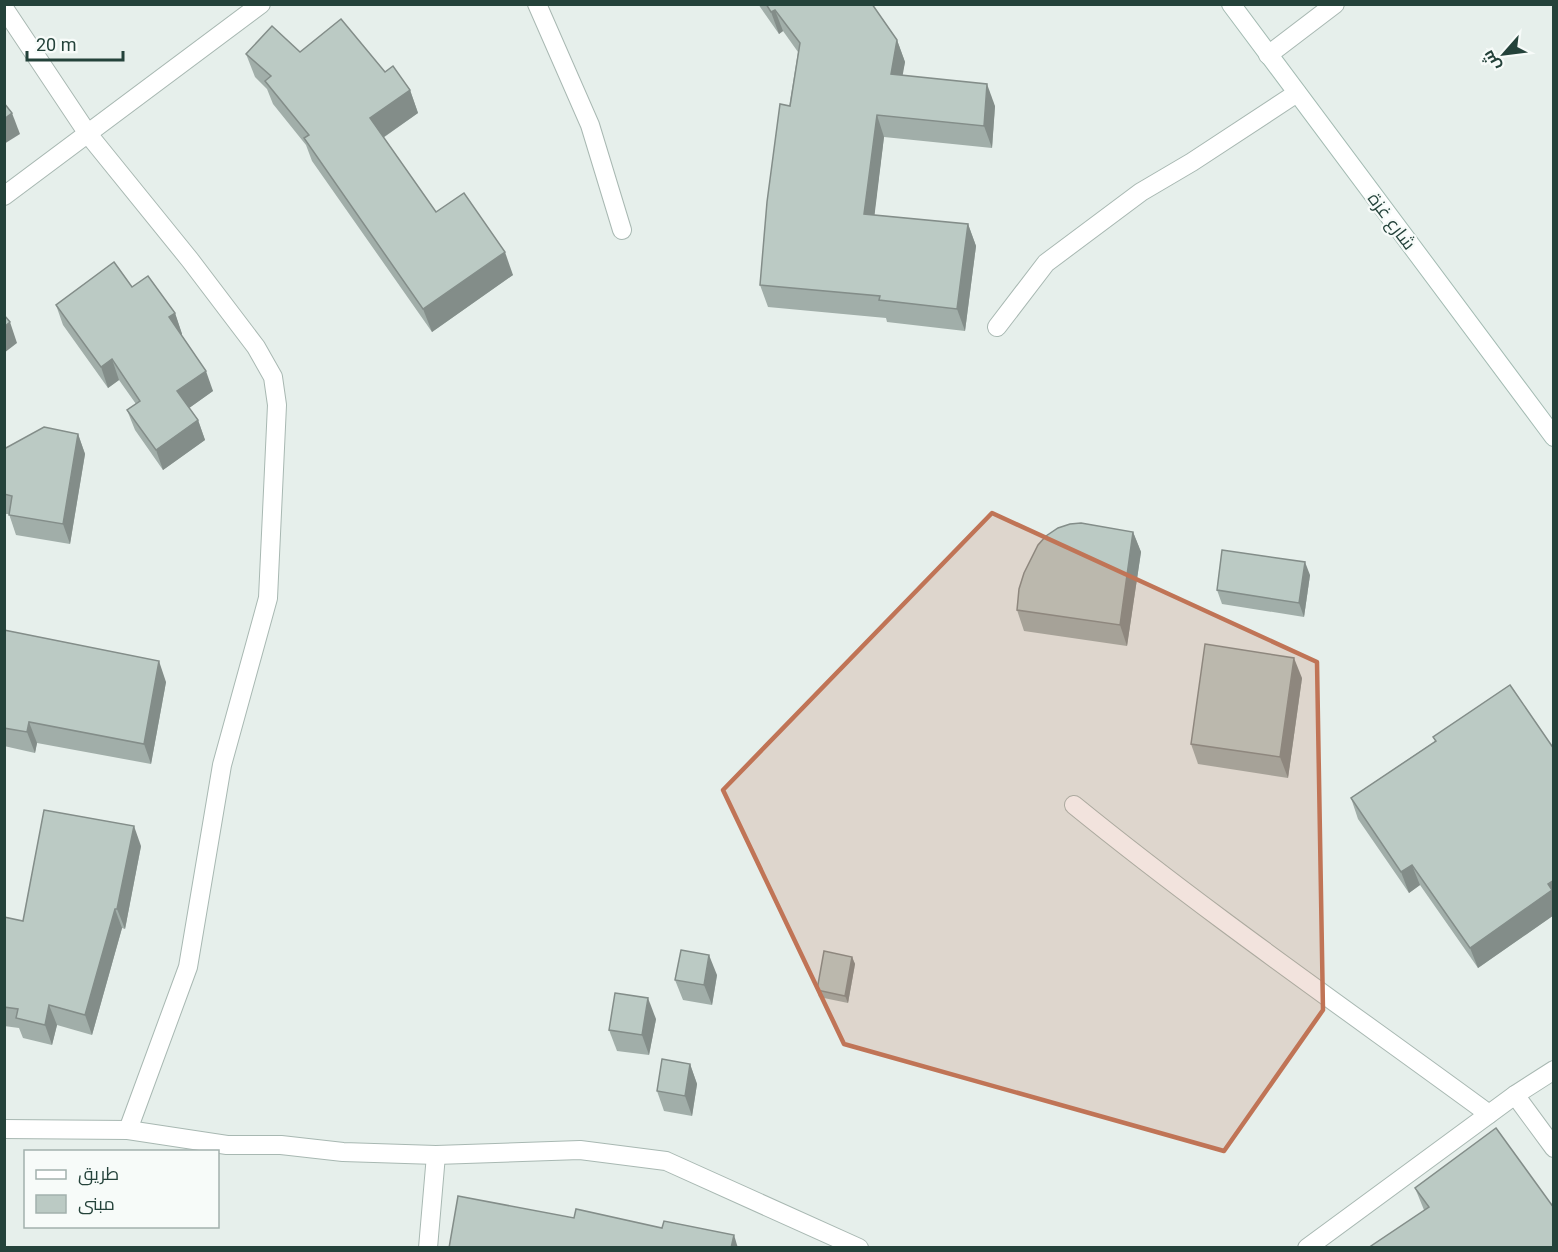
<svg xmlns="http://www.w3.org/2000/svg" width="1558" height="1252" viewBox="0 0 1558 1252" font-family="Roboto,Cairo,sans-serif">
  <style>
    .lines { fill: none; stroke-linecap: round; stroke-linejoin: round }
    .minor-casing { stroke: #a8b8b2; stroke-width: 20 }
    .secondary-casing { stroke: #a4bbb3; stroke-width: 20 }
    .minor { stroke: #fff; stroke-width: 18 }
    .secondary { stroke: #fff; stroke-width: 18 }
    .wall { fill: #a1aea9 }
    .shaded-wall { fill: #838d89 }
    .building { fill: #bbcac4; stroke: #838d89; stroke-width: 1.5 }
    .marked { fill: #c07456; fill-opacity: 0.2; stroke: #c07456; stroke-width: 4.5; stroke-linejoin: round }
    .labels { text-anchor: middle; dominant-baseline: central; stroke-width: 4.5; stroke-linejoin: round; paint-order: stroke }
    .street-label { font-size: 18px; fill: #24423a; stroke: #f7fbf9 }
  </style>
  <rect width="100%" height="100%" fill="#e6efeb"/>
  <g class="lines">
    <g class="minor-casing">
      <g id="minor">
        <path d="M537,4l53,121 32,105"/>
        <path d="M4,8l84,126 102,126 66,87 17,30 4,28 -9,193 -46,167 -34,202 -60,163"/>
        <path d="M1268,55l67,-51"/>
        <path d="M4,196l257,-192"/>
        <path d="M997,327l49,-64 95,-71 51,-30 105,-69"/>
        <path d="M1074,805c134,109 276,207 415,309"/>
        <path d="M1515,1095l39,53"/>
        <path d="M4,1129l124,1 99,15h54l62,7 93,3 144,-5 86,11 193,87"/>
        <path d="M428,1248l8,-93"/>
        <path d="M1307,1248l208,-153 39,-25"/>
      </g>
    </g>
    <g class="secondary-casing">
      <path id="secondary" d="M1231,4l323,433"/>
    </g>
    <use href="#minor" class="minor"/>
    <use href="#secondary" class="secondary"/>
  </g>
  <g class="wall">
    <path d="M758,4h114l25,36 8,22 -3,13 93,31 -3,42 -108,-11 -10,78 94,9 8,22 -11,85 -78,-9 -1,-4 -118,-11 -8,-22 38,-233 -15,-21 -4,3z"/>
    <path d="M300,52l85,20 25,18 8,23 -35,25 53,74 77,63 -81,57 -120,-171 -6,-16 -33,-41 -6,-15 -12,-12 -9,-23z"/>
    <path d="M132,287l43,26 7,21 -1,1 32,56 -24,17 9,12 7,20 -42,30 -28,-40 -8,-20 9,-6 -17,-24 -11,8 -45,-63 -7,-20z"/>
    <path d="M78,434l7,20 -15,90 -54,-9 -7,-21h-5v-65z"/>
    <path d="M1133,532l8,20 -14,94 -103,-15 -7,-21z"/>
    <path d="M1310,575l-6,42 -82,-13 -5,-14z"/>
    <path d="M4,630l162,52 -15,82 -114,-21 -2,10 -31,-7z"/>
    <path d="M1302,678l-14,100 -90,-14 -7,-20z"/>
    <path d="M1433,737l121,12v166l-76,53 -58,-83 -11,8 -51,-74 -7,-21 84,-57z"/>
    <path d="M141,846l-16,83 -3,-1 -30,107 -35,-10 -5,20 -29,-7 -4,-10 -15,-2v-109l19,4z"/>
    <path d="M852,957l3,7 -7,39 -29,-6 -2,-7z"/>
    <path d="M717,975l-5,30 -29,-5 -8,-20z"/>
    <path d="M656,1019l-7,36 -32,-4 -8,-21z"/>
    <path d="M690,1064l7,20 -5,32 -28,-5 -7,-20z"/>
    <path d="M1415,1188l139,20 -130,2z"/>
  </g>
  <g class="shaded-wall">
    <path d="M775,10l8,21 -4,3 -8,-22z"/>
    <path d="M897,40l8,22 -6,34 -8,-22z"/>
    <path d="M987,84l8,22 -3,42 -8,-22z"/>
    <path d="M410,90l8,23 -40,28 -8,-23z"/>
    <path d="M12,113l8,21 -16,10v-25z"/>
    <path d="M877,115l7,22 -12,99 -8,-22z"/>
    <path d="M968,224l8,22 -11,85 -8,-22z"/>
    <path d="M505,252l8,23 -81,57 -9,-23z"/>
    <path d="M175,313l7,21 -6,4 -7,-21z"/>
    <path d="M10,322l7,21 -13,10v-26z"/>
    <path d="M112,359l7,21 -11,8 -7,-21z"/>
    <path d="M206,371l7,20 -28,20 -8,-20z"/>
    <path d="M198,420l7,20 -42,30 -7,-20z"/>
    <path d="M78,434l7,20 -15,90 -7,-20z"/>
    <path d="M1133,532l8,20 -14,94 -7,-21z"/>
    <path d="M1305,562l5,13 -6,42 -5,-14z"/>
    <path d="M1294,658l8,20 -14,100 -8,-21z"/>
    <path d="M159,661l7,21 -15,82 -7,-20z"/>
    <path d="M29,722l8,21 -2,10 -8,-21z"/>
    <path d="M134,826l7,20 -16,83 -8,-20z"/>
    <path d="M1412,865l8,20 -11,8 -8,-21z"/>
    <path d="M1554,880v35l-76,53 -8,-20z"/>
    <path d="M115,909l7,19 -30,107 -7,-20z"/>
    <path d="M709,955l8,20 -5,30 -8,-20z"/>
    <path d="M852,957l3,7 -7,39 -3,-7z"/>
    <path d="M648,998l8,21 -7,36 -7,-20z"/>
    <path d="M49,1005l8,20 -5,20 -7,-20z"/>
    <path d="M690,1064l7,20 -5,32 -7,-20z"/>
    <path d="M734,1235l4,13h-7z"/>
  </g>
  <g class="building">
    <path d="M766,4h106l25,36 -6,34 96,10 -3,42 -107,-11 -13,99 104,10 -11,85 -78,-9 1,-4 -120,-11 7,-83 13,-98 10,2 10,-63 -25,-33 -4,2z"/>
    <path d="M341,19l44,53 8,-6 17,24 -40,28 66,94 28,-19 41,59 -82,57 -119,-171 5,-3 -44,-54 6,-5 -25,-22 26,-28 28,26z"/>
    <path d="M4,103l8,10 -8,6z"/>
    <path d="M114,262l18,25 16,-11 27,37 -6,4 37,54 -29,20 21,29 -42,30 -29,-40 13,-9 -28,-42 -11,8 -45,-62z"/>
    <path d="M4,315l6,7 -6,5z"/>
    <path d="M44,427l34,7 -15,90 -54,-9 3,-19 -8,-2v-45z"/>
    <path d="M1081,523l52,9 -13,93 -103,-15 2,-21 5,-16 14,-28 8,-9 12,-8 12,-4z"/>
    <path d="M1222,550l83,12 -6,41 -82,-13z"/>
    <path d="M4,630l155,31 -15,83 -115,-22 -2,10 -23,-4z"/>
    <path d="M1205,644l89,14 -14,99 -89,-13z"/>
    <path d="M1510,685l44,64v131l-6,4 4,6 -82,58 -58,-83 -11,7 -50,-74 85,-57 -3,-4z"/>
    <path d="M44,810l90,16 -17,83h-2l-30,106 -36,-10 -4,20 -29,-7 2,-9 -14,-2v-90l19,4z"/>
    <path d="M681,950l28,5 -5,30 -29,-5z"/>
    <path d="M824,951l28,6 -7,39 -28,-6z"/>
    <path d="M615,993l33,5 -6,37 -33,-5z"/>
    <path d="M662,1059l28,5 -5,32 -28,-5z"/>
    <path d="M1496,1128l58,80v40h-186l61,-41 -14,-19z"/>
    <path d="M458,1196l116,22 2,-9 86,19 2,-7 70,14 -3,13h-282z"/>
  </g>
  <path class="marked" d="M992,513l325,149 6,348 -99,141 -380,-107 -121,-254z"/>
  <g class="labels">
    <g class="street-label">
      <text transform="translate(1392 221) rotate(53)">شارع غزة</text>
    </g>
  </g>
  <rect width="1558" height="1252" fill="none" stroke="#24423a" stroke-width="12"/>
  <rect x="24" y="1150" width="195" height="78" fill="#f7fbf9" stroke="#a3b1ad" stroke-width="1.5"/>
  <rect x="36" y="1170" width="30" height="9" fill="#ffffff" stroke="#a3b1ad" stroke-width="1.5"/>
  <text x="78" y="1180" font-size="18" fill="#24423a">طريق</text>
  <rect x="36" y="1195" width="30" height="18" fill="#bbcac4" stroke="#a3b1ad" stroke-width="1.5"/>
  <text x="78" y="1210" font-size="18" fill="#24423a">مبنى</text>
  <g transform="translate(1504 54) rotate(242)" stroke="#f7fbf9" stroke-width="4.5" paint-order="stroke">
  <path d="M0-4.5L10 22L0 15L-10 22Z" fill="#24423a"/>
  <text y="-9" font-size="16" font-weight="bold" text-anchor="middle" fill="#24423a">ش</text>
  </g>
  <path d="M27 51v9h96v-9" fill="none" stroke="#24423a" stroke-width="3"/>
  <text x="36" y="51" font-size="18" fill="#24423a" stroke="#f7fbf9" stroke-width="4.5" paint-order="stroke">20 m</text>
</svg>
